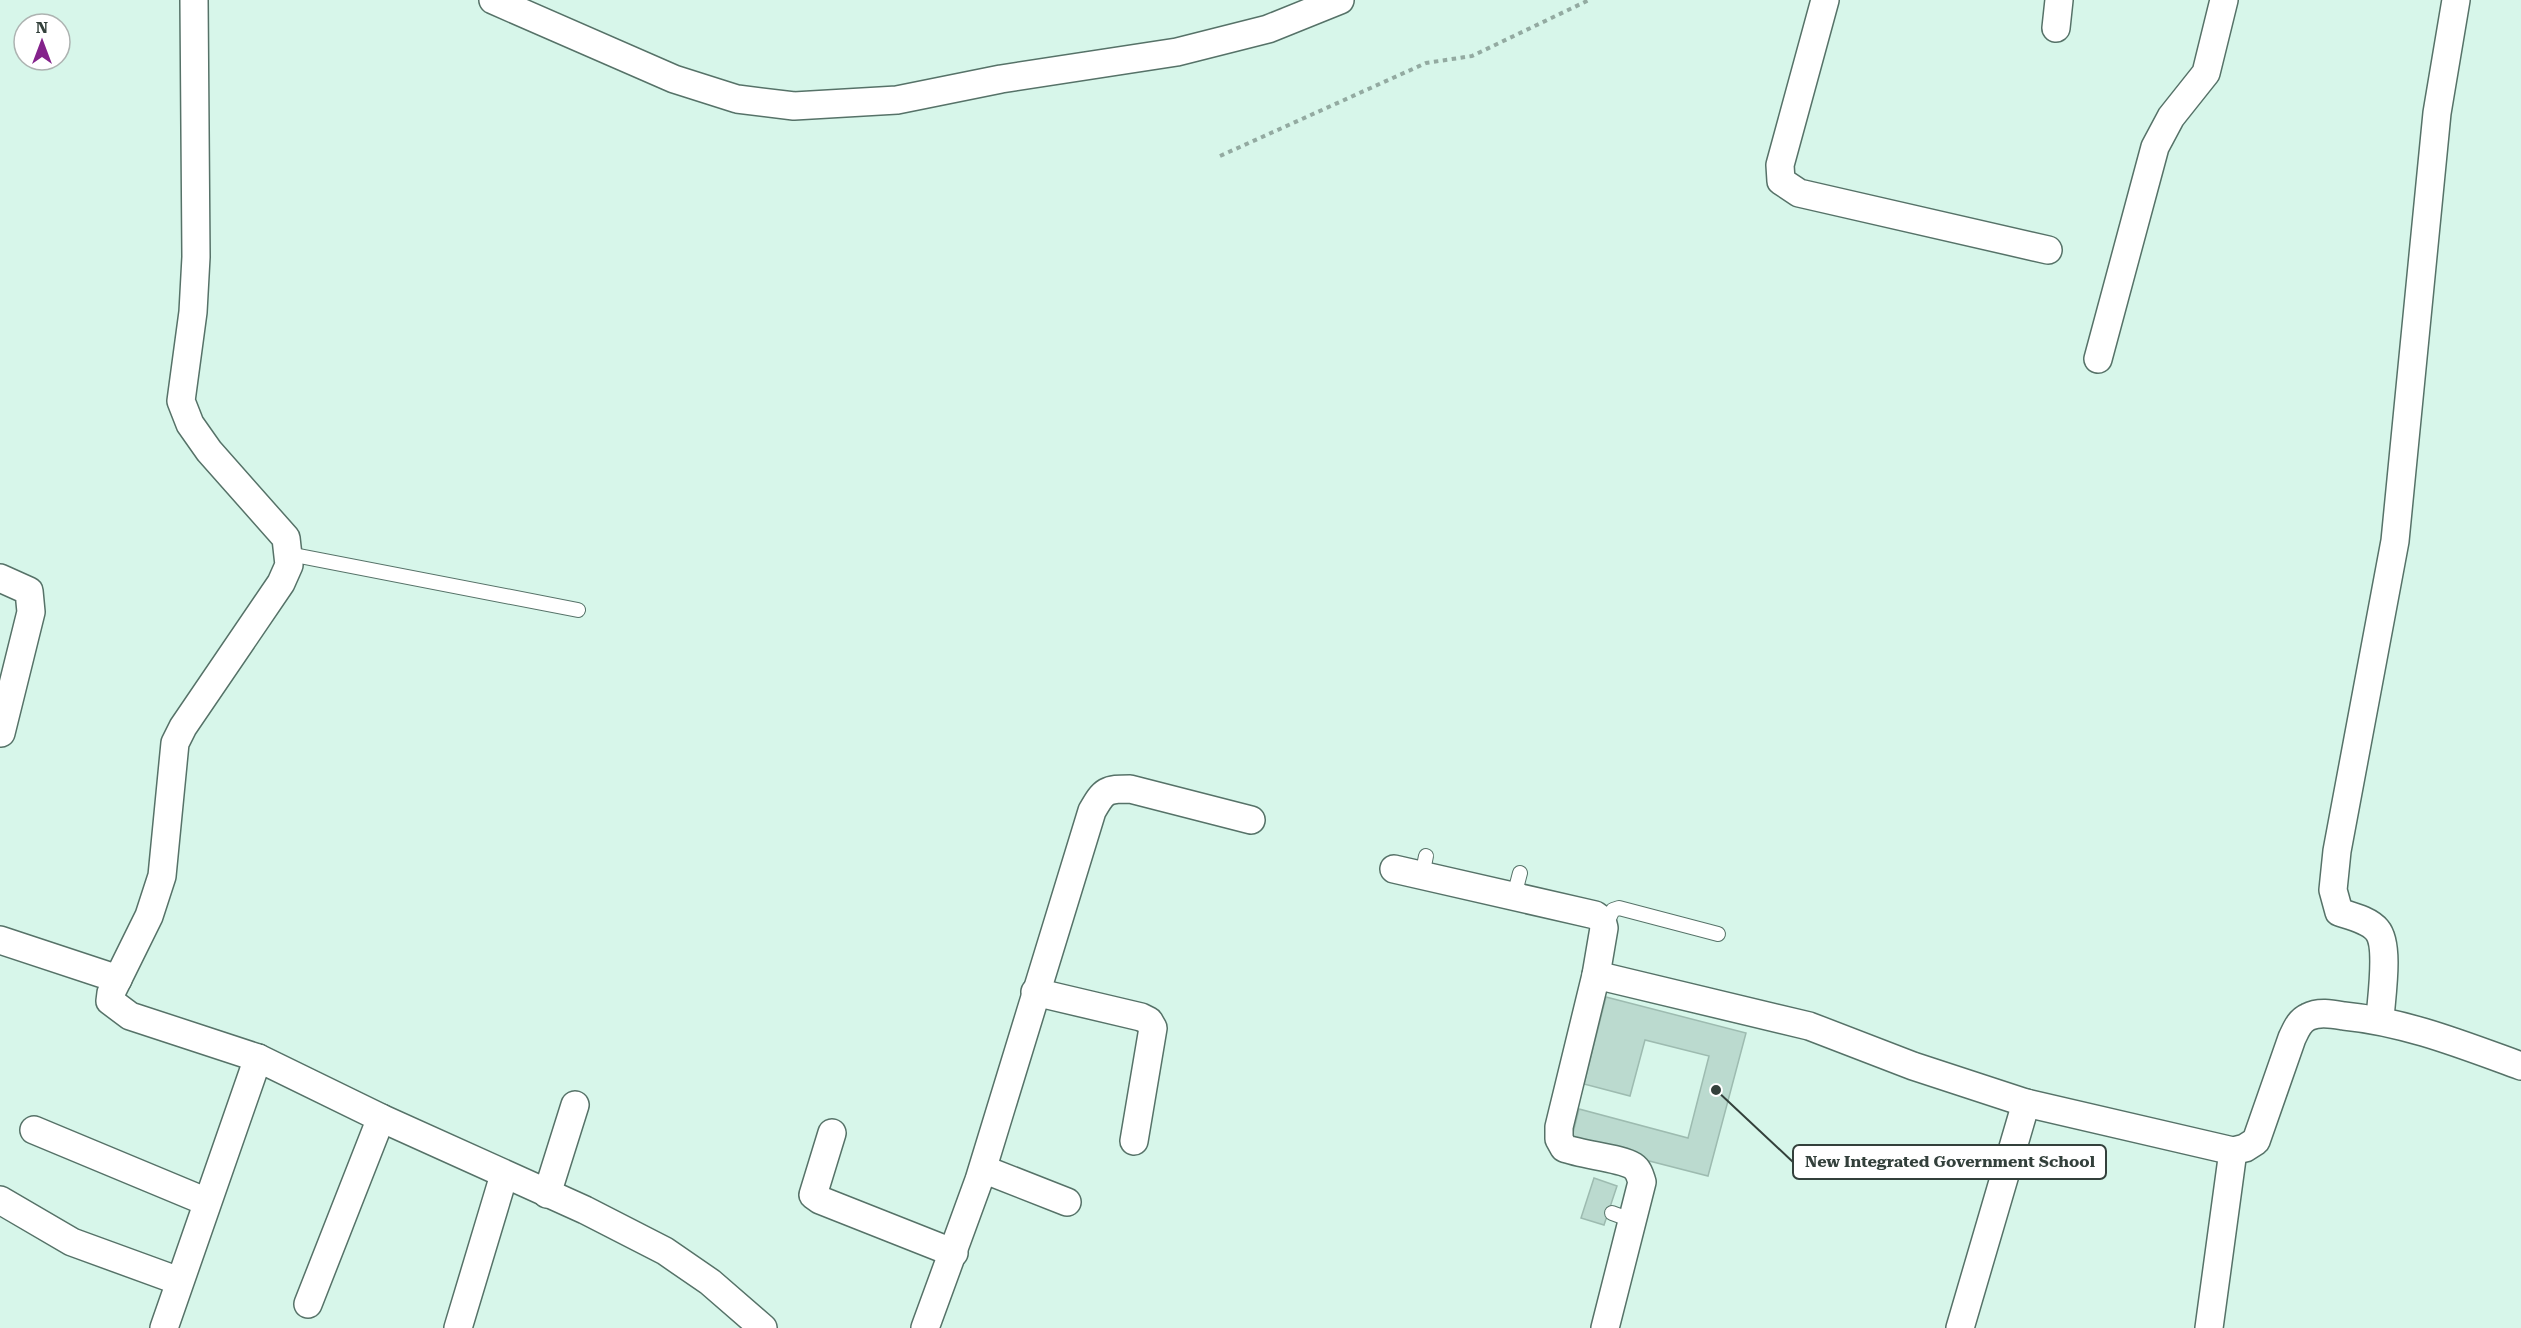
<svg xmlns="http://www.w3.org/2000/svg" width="2521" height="1328" viewBox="0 0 2521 1328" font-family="'Roboto Serif',serif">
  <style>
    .building { fill: #bbdacf; stroke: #9dbbb0; stroke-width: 1.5 }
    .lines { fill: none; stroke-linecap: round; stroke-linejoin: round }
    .lane-casing { stroke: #567268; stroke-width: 16 }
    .street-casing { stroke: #567268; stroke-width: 30 }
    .path { stroke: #93aaa1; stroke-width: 4; stroke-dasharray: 4.5 4.5; stroke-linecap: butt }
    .lane { stroke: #fff; stroke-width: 14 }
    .street { stroke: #fff; stroke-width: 27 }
    .leader { fill: none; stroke: #33403b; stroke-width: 2 }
    .callout-dot { fill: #33403b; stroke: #fff; stroke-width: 2 }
    .callout { fill: #fff; stroke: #33403b; stroke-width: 2 }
    .callout-label { font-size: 16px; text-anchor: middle; font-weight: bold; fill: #33403b }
  </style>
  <rect width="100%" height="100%" fill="#d7f6ea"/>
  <g class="building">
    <path d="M1606,997l140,36 -38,143 -137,-35 8,-32 109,29 21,-82 -64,-16 -15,56 -46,-12z"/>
    <path d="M1594,1178l23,8 -13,39 -23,-7z"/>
  </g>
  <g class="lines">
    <g class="lane-casing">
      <g id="lane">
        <path d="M289,554l289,56"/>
        <path d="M1422,876l4,-20"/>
        <path d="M1514,896l6,-23"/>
        <path d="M1604,928l9,-18 6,-2 99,26"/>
        <path d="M1612,1213l19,7"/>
      </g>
    </g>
    <g class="street-casing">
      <g id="street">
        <path d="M194,0l2,257 -3,55 -12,89 9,23 19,27 77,87 3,27 -8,18 -98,144 -8,16 -13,133 -13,40 -38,77 -1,8 20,15 128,42 123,60 204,92 80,41 45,31 53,46"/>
        <path d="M493,0l181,79 63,20 57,7 103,-6 104,-21 176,-27 91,-23 72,-29"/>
        <path d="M1825,0l-45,165 1,16 18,12 249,57"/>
        <path d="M2056,28l3,-28"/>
        <path d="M2098,359l57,-212 16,-30 35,-44 18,-73"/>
        <path d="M0,578l29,13 2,21 -30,121"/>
        <path d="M1394,869l201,46 7,5 2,8 -8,47 -37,152v12l5,9c18,7 57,10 69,18 6,4 7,10 9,16l-37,146"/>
        <path d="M0,940l118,39"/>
        <path d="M1596,975l213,51 104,40 113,37 207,48 12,-3 11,-7 36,-103c4,-8 7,-17 16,-21 11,-6 25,-3 36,-1 62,6 119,29 177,50"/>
        <path d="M1035,992l106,25 8,4 4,7 -19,113"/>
        <path d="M2380,1019c1,-20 10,-74 -3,-89 -8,-10 -26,-14 -38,-18l-6,-22 4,-39 58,-310 42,-428 19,-113"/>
        <path d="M34,1130l173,72"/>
        <path d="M832,1133l-19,62 7,5 134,53"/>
        <path d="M983,1169l84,33"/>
        <path d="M547,1194l28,-89"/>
        <path d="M0,1200l72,42 107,39"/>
        <path d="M308,1304l73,-186"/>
        <path d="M164,1328l94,-270"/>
        <path d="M458,1328l46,-153"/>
        <path d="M925,1328l54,-148 113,-369c12,-21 14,-22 38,-22l121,31"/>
        <path d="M1960,1328l66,-225"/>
        <path d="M2209,1328l24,-177"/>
      </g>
    </g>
    <path class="path" d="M1220,156l206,-93 46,-7 117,-56"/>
    <use href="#lane" class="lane"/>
    <use href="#street" class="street"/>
  </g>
  <path class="leader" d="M1716 1090L1793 1162"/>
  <circle class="callout-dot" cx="1716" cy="1090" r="6"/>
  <rect class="callout" x="1793" y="1145" width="313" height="34" rx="6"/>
  <g class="callout-label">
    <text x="1950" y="1167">New Integrated Government School</text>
  </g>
  <g transform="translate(42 42)"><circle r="28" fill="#ffffff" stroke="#adb3b1" stroke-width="1.5"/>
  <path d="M0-4.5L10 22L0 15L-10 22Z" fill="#84228b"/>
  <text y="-9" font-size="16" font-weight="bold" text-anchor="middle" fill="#33403b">N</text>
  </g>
</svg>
